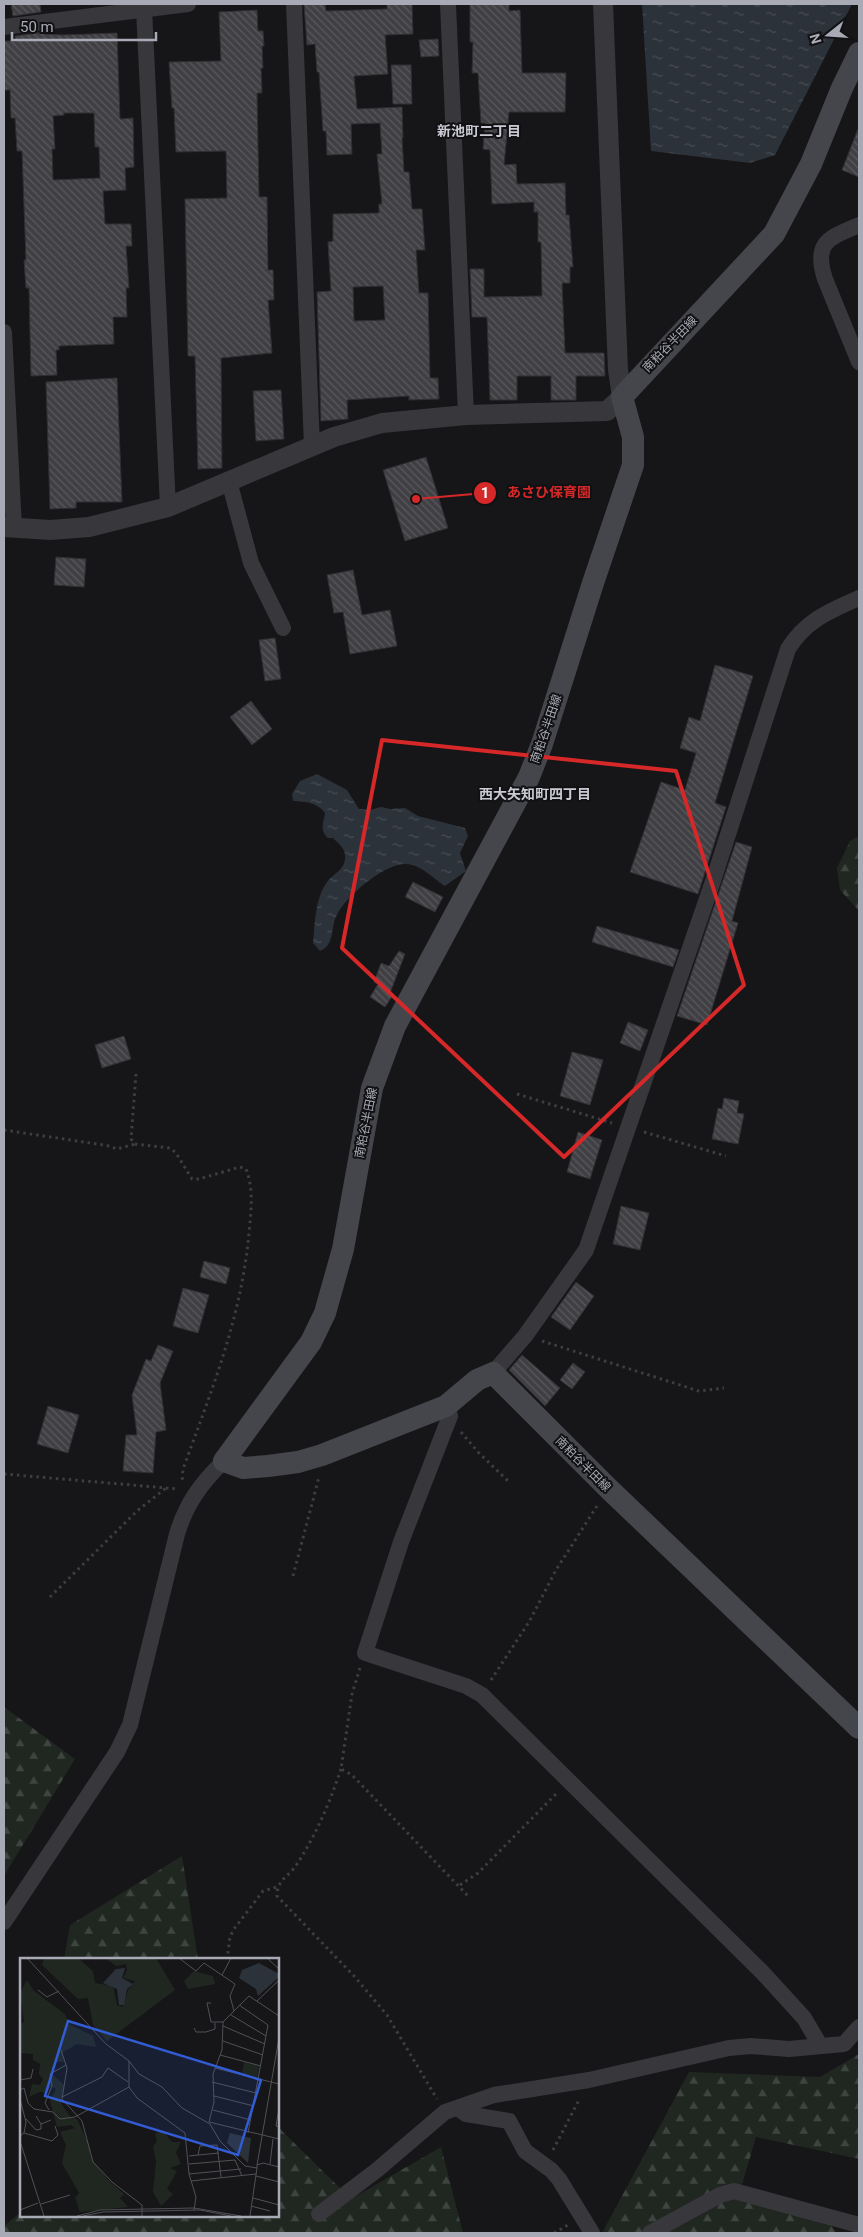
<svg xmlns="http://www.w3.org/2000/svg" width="863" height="2237" viewBox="0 0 863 2237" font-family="Roboto,'Noto Sans JP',sans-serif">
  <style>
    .forest { fill: url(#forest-firs) }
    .water { fill: url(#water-ripples) }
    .building { fill: url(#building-back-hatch); stroke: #303033; fill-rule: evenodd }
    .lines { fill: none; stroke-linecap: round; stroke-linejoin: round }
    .path { stroke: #3d3e43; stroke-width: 3; stroke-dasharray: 2.5 4; stroke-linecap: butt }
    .minor { stroke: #37373c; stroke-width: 16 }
    .tertiary { stroke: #37373c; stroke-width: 20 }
    .secondary { stroke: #45464c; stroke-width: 22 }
    .marked { fill: none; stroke: #d62828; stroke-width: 4; stroke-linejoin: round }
    .labels { text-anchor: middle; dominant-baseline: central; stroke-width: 4; stroke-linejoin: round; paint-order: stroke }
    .street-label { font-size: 12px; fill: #a8abb6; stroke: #111012 }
    .neighbourhood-label { font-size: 14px; font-weight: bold; fill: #c9cad3; stroke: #111012 }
    .inset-road { fill: none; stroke: #505157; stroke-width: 1 }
    .view { fill: #325cd3; fill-opacity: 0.15; stroke: #325cd3; stroke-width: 2.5 }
    .inset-edge { fill: none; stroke: #a8abb6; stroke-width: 2.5 }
    .leader { fill: none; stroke: #d62828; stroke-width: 2 }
    .callout-dot { fill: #d62828; stroke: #111012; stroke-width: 2 }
    .mark-label { font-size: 15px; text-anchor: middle; font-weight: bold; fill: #fff }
    .callout-label { font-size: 14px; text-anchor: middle; font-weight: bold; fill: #d62828; stroke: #111012; stroke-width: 4; stroke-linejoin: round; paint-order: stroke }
  </style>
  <defs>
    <pattern id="forest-firs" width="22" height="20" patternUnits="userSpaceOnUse" patternTransform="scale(1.25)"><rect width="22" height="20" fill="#202721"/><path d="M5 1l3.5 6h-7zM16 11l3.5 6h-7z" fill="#3e443f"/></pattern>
    <pattern id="water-ripples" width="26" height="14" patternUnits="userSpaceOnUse" patternTransform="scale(1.25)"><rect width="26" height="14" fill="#2c323a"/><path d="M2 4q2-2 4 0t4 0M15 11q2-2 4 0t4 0" fill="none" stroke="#484d54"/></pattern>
    <pattern id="building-back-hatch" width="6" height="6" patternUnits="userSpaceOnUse" patternTransform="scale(1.25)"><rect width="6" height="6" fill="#404044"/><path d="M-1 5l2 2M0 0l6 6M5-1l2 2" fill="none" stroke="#59595d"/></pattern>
  </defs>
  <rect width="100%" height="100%" fill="#161517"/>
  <g class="forest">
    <path d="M859,836v75l-19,-21 -3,-22 13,-27z"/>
    <path d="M4,1707l71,52 -71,117z"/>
    <path d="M182,1856l16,103h-134l6,-34z"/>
    <path d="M859,2054v105l-103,-22 -18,61 91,24 8,11h-235l87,-161 131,5z"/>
    <path d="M278,2127l73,72 90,-52 22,86h-459v-7l17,-14v4h257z"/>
  </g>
  <g class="water">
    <path d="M642,4h210l-77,151 -25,8 -99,-12z"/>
    <path d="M317,774l30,16 12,19 11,1 11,-3 9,2 15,-1 13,8 47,12 3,8 -8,17 6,18 -21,15c-13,-8 -23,-21 -39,-22 -22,-1 -64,35 -71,55 -4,12 -1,26 -15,32l-7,-8c2,-20 2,-44 14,-61 7,-9 18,-12 18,-25 1,-8 -7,-14 -12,-19h-5c-9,-8 -4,-16 -3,-25 -8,-11 -19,-11 -32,-12l-1,-7 8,-13z"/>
  </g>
  <g class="building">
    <path d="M11,4h29l1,8 -28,4z"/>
    <path d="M304,4h21l1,7 61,-2v-5h25l1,30 -28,1 3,39 -34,2 3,33 45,-2 1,31h-1l2,34h5l3,37h10l3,41h-9l3,43h9l2,85h8l1,21 -30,1v-4l-62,4 1,19 -27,2 -4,-129 14,-1 -3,-49 5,-1v-27l46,-1v-9h3l-5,-50h5l-2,-31 -29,1 1,30 -25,1 -1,-24h-3l-4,-59h-2l-2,-28 -8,1zM383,286l2,34 -31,1 -1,-34z"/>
    <path d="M470,4h39v7l11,-1 2,63h44l-1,39h-56l-5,53 12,-1 1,20 48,-1 1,32h3l4,52h-3v16h-8l3,70h39l1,23h-29v24h-25v-24h-34v24h-27l-3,-83h-15l-2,-48h14v28l58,-1 -1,-54h-3v-30h-4v-10l-42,2 -2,-54 -7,-1 2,-26h-4l-3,-50h-6l1,-31h-3z"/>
    <path d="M257,10l1,21h5l1,15h-2l1,22h-2l1,25h-5l2,104h8l1,73h5l1,30h-6l4,53 -51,5 1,110 -24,1 -3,-113h-7l-3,-157 42,-1 -1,-47 -50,1 -2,-44h-2l-3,-46 52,-1 -2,-49z"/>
    <path d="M44,32v2l19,1 54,-2 3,86 13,-1 1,49 -9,1 1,22 -23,1 2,33h26l1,22h-6l3,42h-3l1,29h-14l1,27 -55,2v4h-3l1,25 -26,1 -2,-88h-3l-2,-28h2l-4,-109h-5l-2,-33h-4l-1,-28h-6v-49h12l-1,-5zM64,113h30l1,34h4l1,31 -47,2 -1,-31h3l-2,-33 11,-1z"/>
    <path d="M438,39l1,17 -18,1 -2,-17z"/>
    <path d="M391,65h20l1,39h-19z"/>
    <path d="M858,129h1v48l-17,-7z"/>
    <path d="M117,378l5,124h-46v6l-26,1 -4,-127z"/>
    <path d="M281,390l3,49 -28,2 -3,-50z"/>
    <path d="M426,457l22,71 -43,13 -22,-71z"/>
    <path d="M56,557l30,2 -2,28 -30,-2z"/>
    <path d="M353,570l9,45 28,-5 7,36 -47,8 -7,-42 -9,1 -7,-38z"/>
    <path d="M275,638l6,41 -16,2 -6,-41z"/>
    <path d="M715,665l38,11 -38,127 11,4 -28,87 -68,-22 31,-90 24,8 11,-37 -16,-5 9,-31 11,4z"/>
    <path d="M251,701l21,28 -20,16 -22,-28z"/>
    <path d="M736,842l16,5 -20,74 6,2 -31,102 -30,-9z"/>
    <path d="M413,882l30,15 -8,15 -30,-15z"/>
    <path d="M597,926l82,24 -6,17 -81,-25z"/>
    <path d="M399,951l6,3 -15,39 3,2 -8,12 -15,-10 8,-13 -4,-2 7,-19 8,3z"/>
    <path d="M628,1022l20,8 -8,21 -20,-8z"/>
    <path d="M124,1036l7,23 -29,9 -7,-23z"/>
    <path d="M572,1052l31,8 -13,45 -30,-9z"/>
    <path d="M724,1098l15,3 -2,12 7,1 -6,30 -26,-5 6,-31 4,1z"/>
    <path d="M578,1132l24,8 -12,39 -23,-7z"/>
    <path d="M621,1206l28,7 -9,37 -27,-6z"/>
    <path d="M204,1261l26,7 -4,16 -26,-7z"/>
    <path d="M576,1282l18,14 -24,34 -19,-13z"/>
    <path d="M183,1288l26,7 -11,38 -25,-7z"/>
    <path d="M158,1345l15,6 -13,32 6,47 -10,2 -3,41 -30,-2 3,-36h11l-5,-40 14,-36 5,2z"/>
    <path d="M522,1355l38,33 -15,18 -36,-36z"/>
    <path d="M573,1363l12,9 -13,17 -12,-9z"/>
    <path d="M48,1406l31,9 -11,38 -31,-9z"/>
  </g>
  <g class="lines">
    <g class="path">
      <path d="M136,1074l-5,65 4,5 35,4 6,5 16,26h7l41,-12 6,2c8,20 5,43 3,64 -8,86 -37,156 -66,236l-1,14"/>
      <path d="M517,1094l95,29"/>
      <path d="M4,1130l106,16 7,3 18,-5"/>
      <path d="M644,1132l82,24"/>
      <path d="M542,1341l157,50 25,-3"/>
      <path d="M461,1432l17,20 31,30"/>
      <path d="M4,1474l174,15"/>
      <path d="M293,1576l26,-99"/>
      <path d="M50,1597l87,-86 29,-23"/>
      <path d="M360,1668l-8,26 -11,75 11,6 117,122"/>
      <path d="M491,1680l38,-58 27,-52 41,-64"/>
      <path d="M341,1769c-11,33 -25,66 -44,95 -8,13 -20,15 -20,32l77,80 33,39 50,84"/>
      <path d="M460,1885l18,-12 79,-80"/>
      <path d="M227,1960l3,-23 4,-8 29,-38 14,-4"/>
      <path d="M553,2150l26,-50"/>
      <path d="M554,2233l14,-8"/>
    </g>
    <g class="minor">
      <path d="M294,4l18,442"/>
      <path d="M448,4l18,411"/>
      <path d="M144,9l24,498"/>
      <path d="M4,27l184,-23"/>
      <path d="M859,225c-30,13 -46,17 -34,54l34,83"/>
      <path d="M4,332l10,196"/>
      <path d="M229,481l22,82 32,65"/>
      <path d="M493,1373l32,-37 61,-86 127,-369 75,-232c18,-29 42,-38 71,-51"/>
      <path d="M446,1406l4,10 -49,126 -36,111 101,33 16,9 280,277 42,46 16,27"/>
      <path d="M4,1922l113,-170 13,-27 47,-191c9,-30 24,-51 47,-73"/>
      <path d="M458,2108l8,6 43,7 16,30 26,19 8,9 33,54"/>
      <path d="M319,2214l58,-44 68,-58 49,-17 95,-15 140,-32 22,-2 38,3 55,-5 15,-17"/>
      <path d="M650,2233l70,-38 14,-4 125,34"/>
    </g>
    <path class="tertiary" d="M4,527l46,3 39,-3 79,-20 166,-70 48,-14 84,-8 141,-4 15,-14 -4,-27 -15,-366"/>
    <path class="secondary" d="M859,53l-17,35 -31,76 -37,70 -152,163 11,40v28l-40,118 -51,161 -13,33 -134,249 -23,62 -29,161 -18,64 -14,29 -87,119 19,7 25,-2 30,-4 24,-7 124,-49 31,-26 16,-7 116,116 250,239"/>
  </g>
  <path class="marked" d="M382,740l294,31 68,214 -180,172 -222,-209z"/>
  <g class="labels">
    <g class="street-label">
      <text transform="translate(670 344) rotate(-46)">南粕谷半田線</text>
      <text transform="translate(546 729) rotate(-71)">南粕谷半田線</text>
      <text transform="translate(366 1123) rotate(-79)">南粕谷半田線</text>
      <text transform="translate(583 1464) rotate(45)">南粕谷半田線</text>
    </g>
    <g class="neighbourhood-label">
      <text x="479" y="131">新池町二丁目</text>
      <text x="535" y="794">西大矢知町四丁目</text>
    </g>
  </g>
  <g transform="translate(20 1958)">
    <rect width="259" height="259" fill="#161517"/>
    <path d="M224,104l15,4 -2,12 -15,-4z" fill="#202721"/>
    <path d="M24,0h34l15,13 2,12 18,3 4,19 6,2 5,-17 7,-9 -12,-3 4,-8 -1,-6 -10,2 -11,-8h51l19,32 -68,51 -14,-16 -5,-27 -10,1 -36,-34zM174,13l19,5 2,8 -27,5 -4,-8zM7,22l7,11 31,23 4,10 24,12 3,11 -19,-3 -15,9 2,9h-10l-3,11 13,12 -3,18 10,15 6,1 12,26 2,13 17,22 16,14 -4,4 8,9 -48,5 -5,-14 4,-5 -17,-30 4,-18 -6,-13 15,-4 -4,-3 -14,2 -7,-26 6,-12 -5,-3 -4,7 -7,-1 -11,5 3,-13 8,1 3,-6 -4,-5 1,-10 -7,-4v-6l-13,-1v-29l4,-2 -4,-29zM142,172l10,12h9l-5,11 5,11 -11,4 7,3 -10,18 6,5 -12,12 -8,-14 3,-31 -3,-14 4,-6 -2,-7z" fill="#202721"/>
    <path d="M239,5l20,11v3l-21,19 -2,-7 -17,-11 3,-8zM105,10l-3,10 11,6 -6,5 -3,16h-5l-2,-16 -14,-6 13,-14zM210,175l21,5 -3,25 -21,-20z" fill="#2c323a"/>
    <path class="inset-road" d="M7,0l79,86 23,17M159,0l17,13 8,-8 31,21 -5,12 4,15M247,0l12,11M202,17l9,-17M18,32l9,7 12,-6M237,43l22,-21M191,45h-4l4,19h12M219,47l29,20 -20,108M211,57l35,21M259,58l-30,-20 -26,26 -1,28 -9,24 1,28 -5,20 70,17M203,68l42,18M174,70l2,4h10l9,-3v-6M203,83l40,14M41,92l6,18 -5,31 20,22 11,41 19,20 30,23v11M200,97l41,11M109,103l10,13 23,13 20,21 28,16 10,17 25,25 12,2v-3l6,-2 16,4M195,110l64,16M0,122l11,-2 2,-9M192,124l44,11M109,129l8,11 48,35 4,41 7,23 -2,13M0,132l4,-2 4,15 6,6 19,3 7,7 15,-2 54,-30v-26M194,138l40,10M42,139l40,-20 6,-9 20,14M0,141l6,23 -2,11 -4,3M259,151l-3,17 3,1M29,152l-4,-7 7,-17 -2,-12 16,-9M193,152l38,10M16,158l5,8 10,-4M6,161l10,11 5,-1v-5M4,175l28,8 6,-6 -3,-9M0,183l24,75M178,197l21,-2M169,198l9,-1 2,-9 17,-1 4,32M169,206l46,-4 7,16M250,206l3,-25M237,207l22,-127M169,216l52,-5M236,218l23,6M171,223l65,-7M233,240l26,7M21,246l29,-9M231,248l19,5M0,252l18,-7M57,258l23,-6 94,-2 47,8M63,258l20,-4 97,-2 31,6M230,258l7,-48"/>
    <path class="view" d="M48,63l193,59 -23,75 -193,-59z"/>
    <rect width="259" height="259" class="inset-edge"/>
  </g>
  <path class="leader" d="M416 499L485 493"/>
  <g class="callout-dot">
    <circle cx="416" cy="499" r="5"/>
    <circle cx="485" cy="493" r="12"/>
  </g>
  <g class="mark-label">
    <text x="485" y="498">1</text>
  </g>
  <g class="callout-label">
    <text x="549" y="497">あさひ保育園</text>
  </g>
  <rect width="863" height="2237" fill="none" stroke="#a8abb6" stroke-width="10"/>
  <g transform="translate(828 35) rotate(253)" stroke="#111012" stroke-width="4" paint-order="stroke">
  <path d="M0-4L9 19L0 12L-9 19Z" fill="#a8abb6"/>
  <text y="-8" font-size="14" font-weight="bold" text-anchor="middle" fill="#a8abb6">N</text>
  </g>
  <path d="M12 32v8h144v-8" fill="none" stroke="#a8abb6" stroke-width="2.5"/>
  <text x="20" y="32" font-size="15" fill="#a8abb6" stroke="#111012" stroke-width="4" paint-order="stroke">50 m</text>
</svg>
